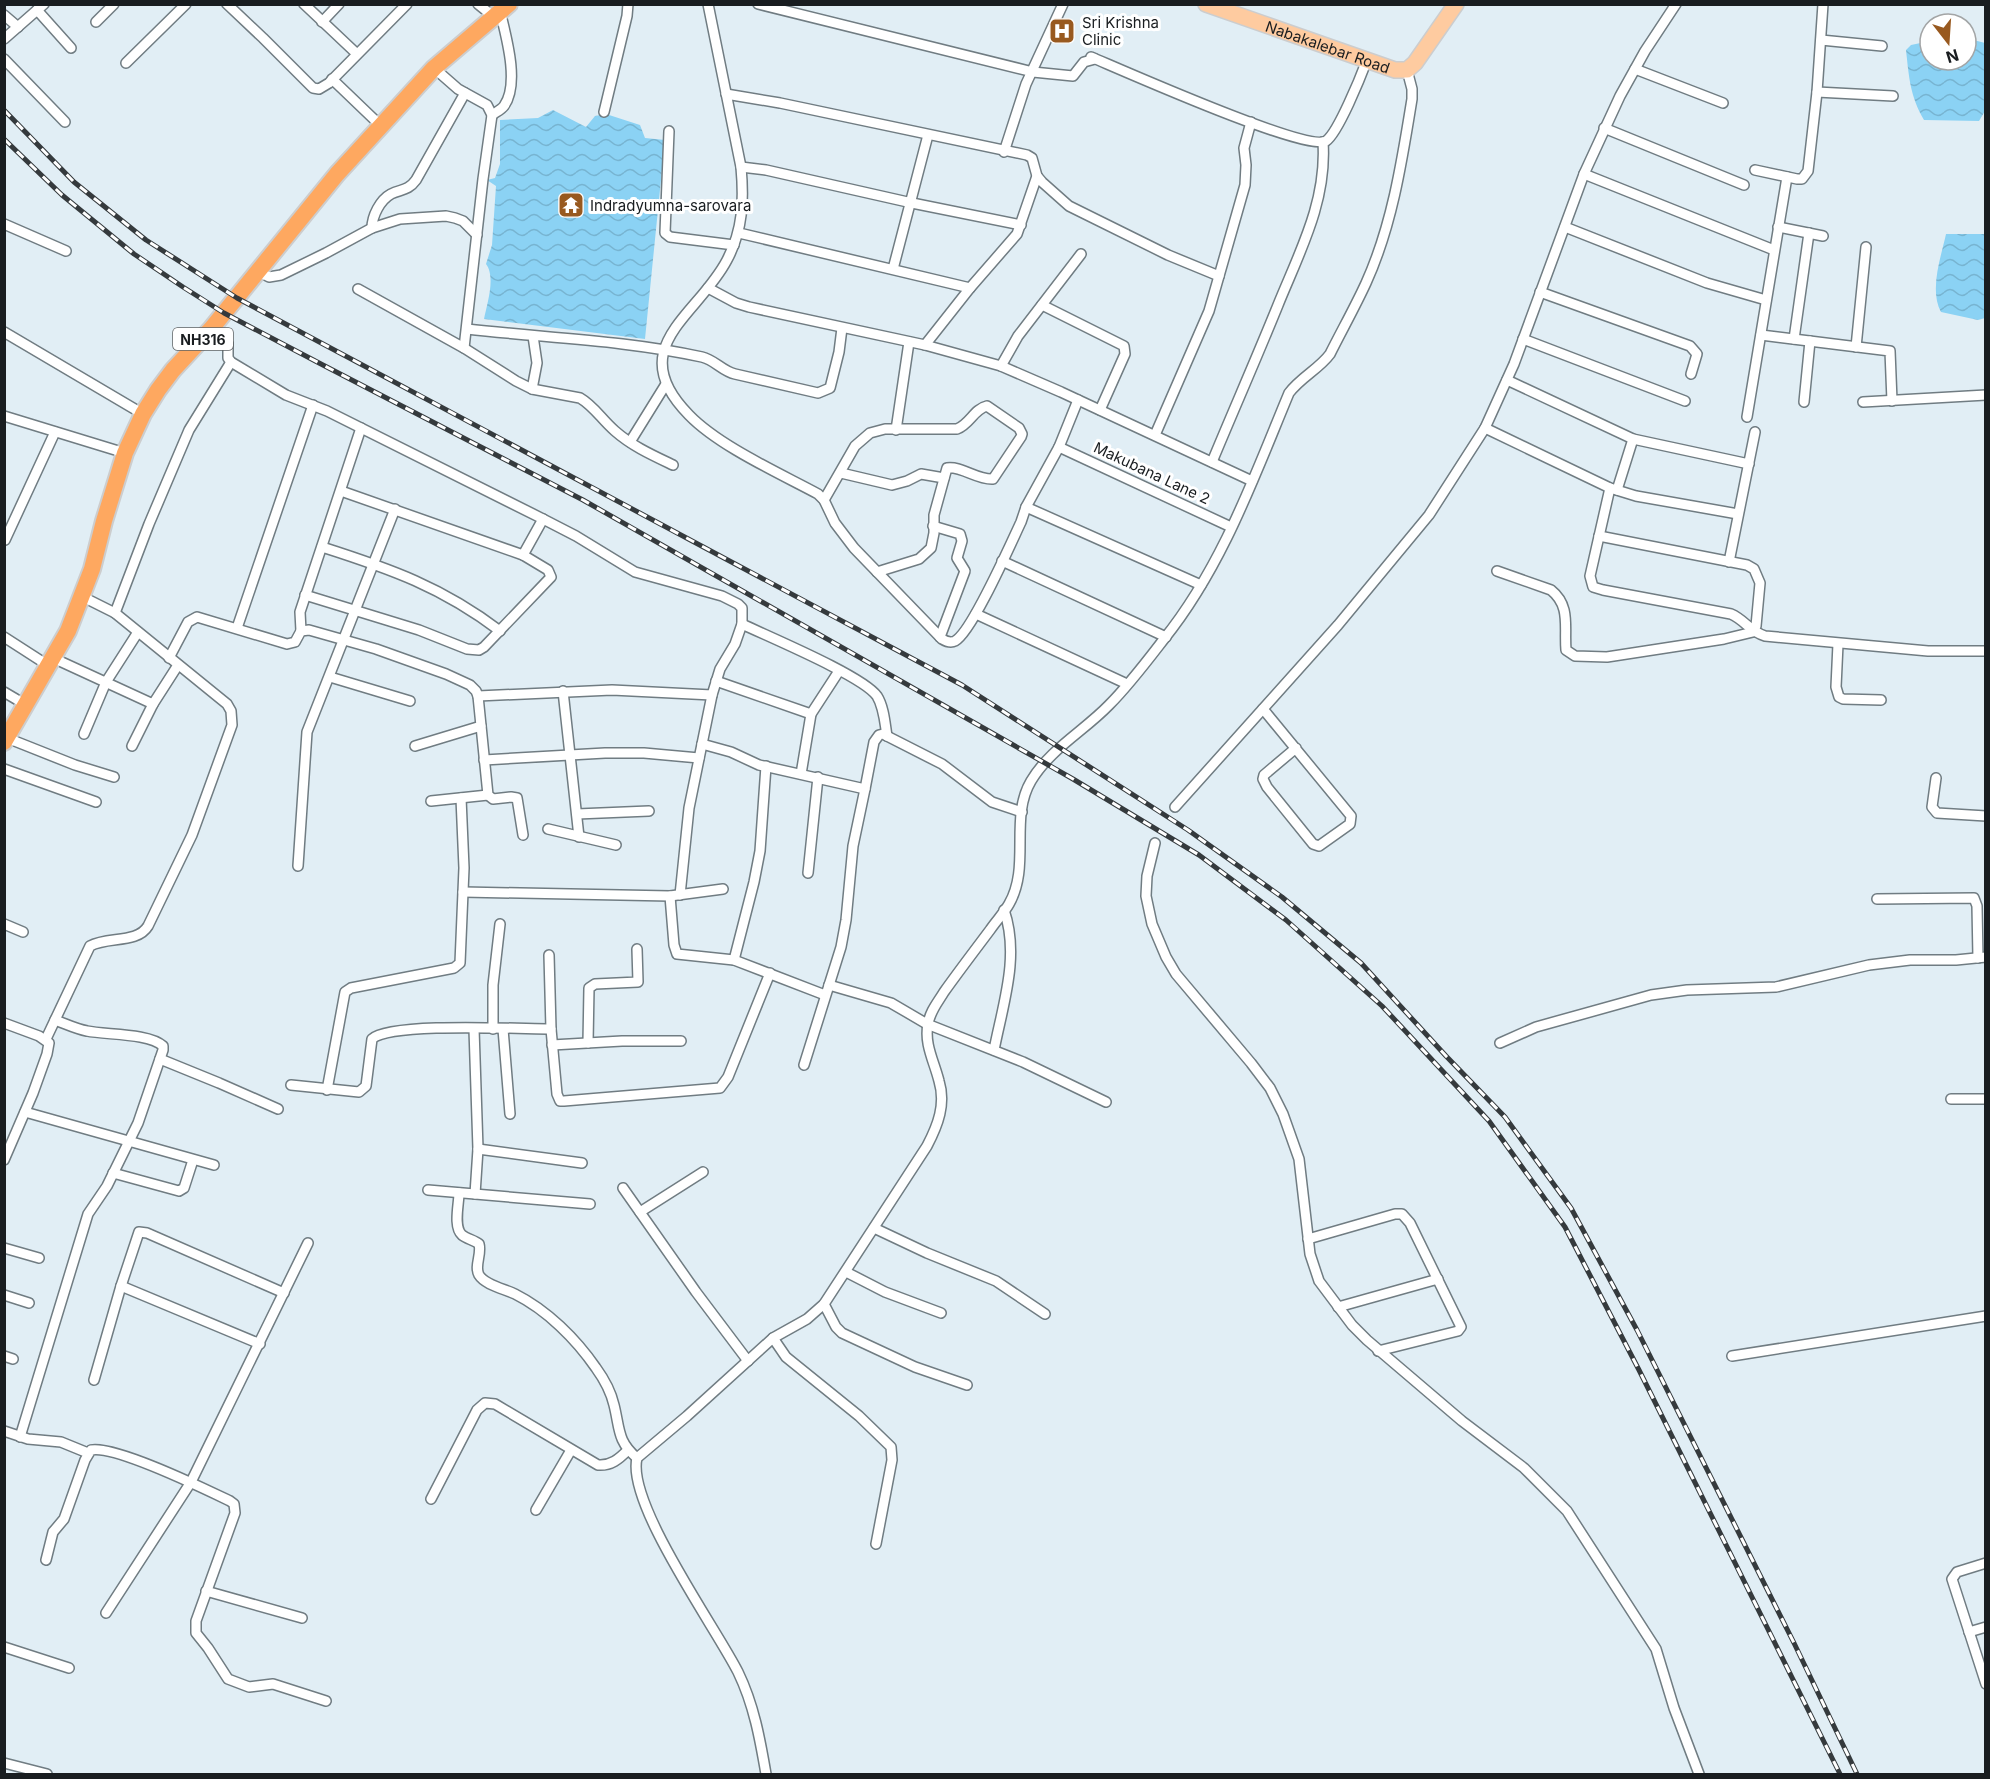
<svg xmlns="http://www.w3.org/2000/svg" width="1990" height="1779" viewBox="0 0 1990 1779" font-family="Inter,sans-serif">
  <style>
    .water { fill: url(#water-waves) }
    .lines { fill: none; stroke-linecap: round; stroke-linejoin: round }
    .street-casing { stroke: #707c82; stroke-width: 12 }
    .primary-casing { stroke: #cccdce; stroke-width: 18 }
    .highway-casing { stroke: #cccdce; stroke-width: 20 }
    .street { stroke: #fff; stroke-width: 9 }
    .primary { stroke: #fecba0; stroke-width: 15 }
    .highway { stroke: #fea860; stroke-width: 16 }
    .rail-casing { stroke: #353a3d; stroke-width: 5 }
    .rail { stroke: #fff; stroke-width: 3; stroke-dasharray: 9; stroke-linecap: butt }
    .labels { text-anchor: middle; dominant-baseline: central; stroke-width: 6; stroke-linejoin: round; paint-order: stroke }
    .shield { fill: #fff; stroke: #5e6163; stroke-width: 1.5 }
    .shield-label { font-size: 14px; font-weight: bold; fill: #191d20 }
    .poi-label { font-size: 15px; fill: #191d20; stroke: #fff; text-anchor: start }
    .street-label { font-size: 15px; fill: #191d20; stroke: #fff }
  </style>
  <defs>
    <pattern id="water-waves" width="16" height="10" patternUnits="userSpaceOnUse" patternTransform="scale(1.5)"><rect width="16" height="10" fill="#8bd2f4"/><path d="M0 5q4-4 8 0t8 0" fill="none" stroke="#77b4d1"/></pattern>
  </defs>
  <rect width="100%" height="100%" fill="#e1eef5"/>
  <g class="water">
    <path d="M1966,38l19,5v68l-6,10 -55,-1c-14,-24 -15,-43 -18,-70l5,-5 19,-4v19h36z"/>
    <path d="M553,110l33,17 9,-11 11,-2 34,11 5,13 20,2 -20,199 -161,-20c3,-15 12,-42 2,-55l6,-19 4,-59 -9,-6 8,-2 5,-14v-44l38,-2z"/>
    <path d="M1946,234h39v84l-7,2 -37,-8c-12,-22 0,-55 5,-78z"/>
  </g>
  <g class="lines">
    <g class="street-casing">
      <g id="street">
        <path d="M227,4l36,34 50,50 6,1 10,-6 78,-79"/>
        <path d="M304,4l53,50"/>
        <path d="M478,4l16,13"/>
        <path d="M708,4l33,163c3,33 2,63 -14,93 -29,56 -105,87 -38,155 30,31 90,58 129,79l6,6 11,23 19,25 88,91c5,3 9,4 13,2 17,-9 56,-98 66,-119l5,-15 33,-60 19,-47"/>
        <path d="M758,4l275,68 40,4 11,-14 11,-3"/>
        <path d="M37,10l34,38"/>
        <path d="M4,15l14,12"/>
        <path d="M96,22l18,-18"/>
        <path d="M322,22l17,-18"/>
        <path d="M4,39l40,-35"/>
        <path d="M1821,40l61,6"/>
        <path d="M1091,57c31,13 215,95 235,84 12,-8 35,-65 41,-81"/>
        <path d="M4,59l61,63"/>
        <path d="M126,63l60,-59"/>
        <path d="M434,68l24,21 29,16 5,10 -9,64 -19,169"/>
        <path d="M1635,69l88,34"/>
        <path d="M332,79l49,47"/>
        <path d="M1817,92l76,4"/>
        <path d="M726,94l54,9 247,52 5,3 5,18 5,6 27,24 99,49 51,21"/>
        <path d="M604,112l23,-96 1,-12"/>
        <path d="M492,115c4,-3 9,-5 12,-9 16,-22 2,-70 -4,-95"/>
        <path d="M1604,128l140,57"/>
        <path d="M669,131l-4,102 5,4 64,8"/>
        <path d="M1004,152l22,-68 37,-80"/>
        <path d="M741,167l25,3 146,33 109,22"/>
        <path d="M1755,170l42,9h5l6,-8 9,-79 6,-88"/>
        <path d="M1584,174l190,76"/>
        <path d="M4,224l62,27"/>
        <path d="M1565,227l142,56 59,17"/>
        <path d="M1778,227l45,9"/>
        <path d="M372,228c0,-12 8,-28 19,-34 10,-5 17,-3 25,-14l49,-87"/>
        <path d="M739,233l231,55"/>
        <path d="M893,269l35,-134"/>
        <path d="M257,271l12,6 12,-2 45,-22 46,-25 28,-9 46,-3 9,2 8,3 14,14"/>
        <path d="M708,288l28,15 13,4 176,38 76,21 60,26 191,89"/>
        <path d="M358,289l106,59 52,33 16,8 48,9c14,8 22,22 35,33 17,15 37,24 58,34"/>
        <path d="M1540,292l150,54 7,8 -6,20"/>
        <path d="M1042,305l82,41 1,8 -25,56"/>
        <path d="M211,329l17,15v14l3,4 55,33 41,16 216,108 33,17 59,36 87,24 16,8 4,4v16l-7,20 -15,25 -8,26 -23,113 -9,87"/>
        <path d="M467,329c79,9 158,11 235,28 13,3 20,14 33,17l83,19 12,-5 9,-36 3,-24"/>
        <path d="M4,332l139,82"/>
        <path d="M1761,335l129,16 2,50"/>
        <path d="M1523,339l162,62"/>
        <path d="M1794,339l15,-106"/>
        <path d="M925,345l45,-57 47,-54 20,-58"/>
        <path d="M1856,347l10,-100"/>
        <path d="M1001,366l17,-30 63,-82"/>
        <path d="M1507,380l126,59 116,25"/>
        <path d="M532,389l5,-26 -4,-27"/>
        <path d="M1804,402l6,-61"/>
        <path d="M1863,402l123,-7"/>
        <path d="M4,416l121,37"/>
        <path d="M1747,417l40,-240"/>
        <path d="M1485,428l125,60 26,8 102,18"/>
        <path d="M896,430l13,-88"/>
        <path d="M1155,435l54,-124 36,-126 1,-20 -2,-17 7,-26"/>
        <path d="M630,442l36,-58"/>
        <path d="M1059,447l172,80"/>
        <path d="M1212,462c22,-53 45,-105 66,-157 22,-54 49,-104 45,-163"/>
        <path d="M841,473l51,12 15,-4 14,-7 23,4"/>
        <path d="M1610,488l-20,88 3,11 10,3 128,24c14,6 18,17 34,22l163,15h58"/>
        <path d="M1617,490l16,-51"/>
        <path d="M824,500l31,-54 15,-13 15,-4h72c13,-5 17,-20 30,-23l32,22 3,6 -1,3 -28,42c-16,1 -31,-13 -46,-11l-13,47v18l-3,15 -12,11 -42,13"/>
        <path d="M1026,507l175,78"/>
        <path d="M933,526l27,8 2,7 -5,17 8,13 -25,66"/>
        <path d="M5,540l50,-108"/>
        <path d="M322,547c69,22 120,40 178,84"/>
        <path d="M523,555l20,-36"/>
        <path d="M1002,561l164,76"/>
        <path d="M1729,562l26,-130"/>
        <path d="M1497,571l54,19c20,16 13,37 15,60l9,6 32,1 117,-18 29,-7 3,-6 4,-43 -6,-14 -7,-4 -148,-29"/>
        <path d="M305,595l114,35 48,19 12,1 5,-3 67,-70 -3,-7 -25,-15 -182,-64"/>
        <path d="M115,613l34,-89 40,-94 42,-68"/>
        <path d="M976,614l151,70"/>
        <path d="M742,624c27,13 121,52 135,72 7,11 8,28 10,40"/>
        <path d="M237,628l76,-223"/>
        <path d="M301,631l-1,-19 61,-184"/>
        <path d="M4,637l45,29"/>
        <path d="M1838,644l-2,43 3,10 4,2 38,1"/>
        <path d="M53,658l100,46"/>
        <path d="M169,658l19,-36 9,-5 90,27 8,-2 6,-11 8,-1 67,19 70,25 24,11 6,6 2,5 10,99 5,4 18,-2 6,1 6,37"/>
        <path d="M330,677l80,24"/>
        <path d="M716,681l95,33"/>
        <path d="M563,691l16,146"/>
        <path d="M4,692l22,13"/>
        <path d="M478,696l134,-6 100,5"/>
        <path d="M1263,709l88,107 -1,8 -31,22 -6,-2 -46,-57 -4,-8 1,-4 32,-27"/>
        <path d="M84,734l22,-52 32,-50"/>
        <path d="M7,738l68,27 39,12"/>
        <path d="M702,744l29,8 28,13 106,24 9,-47 5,-7 4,-1 59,30 50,38 30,10"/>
        <path d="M132,746l21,-42 25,-39"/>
        <path d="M415,746l66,-20"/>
        <path d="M484,760l121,-7h39l55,5"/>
        <path d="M4,769l92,33"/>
        <path d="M801,774l10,-60 28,-43"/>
        <path d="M1936,778l-4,29 5,6 49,3"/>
        <path d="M431,801l57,-6"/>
        <path d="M1175,807l163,-182 91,-110 56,-87 29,-64 70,-190 36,-78 25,-45 31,-47"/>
        <path d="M577,814l72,-3"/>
        <path d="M548,829l68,16"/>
        <path d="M1155,843l-8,33 -1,20 6,28 14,33 10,17 75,89 19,25 13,26 16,45 11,95 9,27 33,44 15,15 95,81 62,47 43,43 89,138 18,59 25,66"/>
        <path d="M298,866l9,-134 88,-223"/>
        <path d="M808,873l10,-96"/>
        <path d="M463,892l207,4 53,-7"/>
        <path d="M670,896l4,49 3,9 57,6 91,35"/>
        <path d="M1877,899l97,-1 3,8 1,52"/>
        <path d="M4,924l19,8"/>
        <path d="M549,955l2,74 6,65 3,7h4l156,-13 8,-11 42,-104"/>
        <path d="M734,960l20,-78 6,-31 6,-85"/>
        <path d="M829,985l62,18 36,21 96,38 83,40"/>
        <path d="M4,1023l35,13 10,7 -2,11 -14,39 -29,67"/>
        <path d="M474,1029l4,120 -3,45"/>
        <path d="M493,1029v-44l7,-61"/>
        <path d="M503,1029l7,85"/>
        <path d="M46,1039l44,-93c18,-10 47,-2 58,-20l44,-91 40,-110 -1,-14 -4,-7 -112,-91 -32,-16"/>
        <path d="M588,1043l1,-55 6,-4 43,-2 -1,-33"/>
        <path d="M1500,1043l36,-16 115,-32 36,-5 89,-3 93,-22 41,-5h46l30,-3"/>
        <path d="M552,1045l70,-4h59"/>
        <path d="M994,1050c9,-46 26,-94 10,-140"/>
        <path d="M160,1059l59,24 59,26"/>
        <path d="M804,1065l37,-118 5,-27 7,-74 12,-57"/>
        <path d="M291,1085l68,7 7,-6 6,-47c18,-17 147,-10 179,-10"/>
        <path d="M327,1090l18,-98 6,-4 103,-20 6,-5 4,-95 -3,-70"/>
        <path d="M1951,1099h35"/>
        <path d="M25,1112l189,53"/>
        <path d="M478,1149l104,14"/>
        <path d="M113,1173l66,18 5,-3 9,-28"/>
        <path d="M623,1188l73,104 52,69"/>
        <path d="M428,1190l162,14"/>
        <path d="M459,1193c0,11 -6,34 3,42 5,4 12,5 17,9 3,10 -5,22 0,31 6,10 26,14 36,19 32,16 61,45 81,74 8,11 15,24 18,37 6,24 3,36 23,53"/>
        <path d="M640,1212l63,-40"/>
        <path d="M874,1228l53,25 69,28 49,33"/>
        <path d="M1308,1239l87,-25h7l8,9 51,104 -3,4 -80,20"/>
        <path d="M4,1248l35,10"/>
        <path d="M846,1272l39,20 56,21"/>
        <path d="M121,1286l139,58"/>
        <path d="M4,1295l25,8"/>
        <path d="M824,1304l12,23 6,6 73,34 52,18"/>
        <path d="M1338,1307l100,-28"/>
        <path d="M773,1338l13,19 73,59 32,31 1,13 -16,84"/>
        <path d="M4,1356l9,3"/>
        <path d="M1732,1356l254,-40"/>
        <path d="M94,1380l27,-94 18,-54 8,1 137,60"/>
        <path d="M4,1431l24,8 33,3 27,11"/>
        <path d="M20,1437l68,-223 19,-28 31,-63 25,-73v-4c-14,-13 -57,-11 -76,-15 -11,-2 -21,-7 -32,-11"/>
        <path d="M431,1499l46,-89 8,-7 10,1 103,61c13,1 21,-6 30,-15"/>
        <path d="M536,1510l35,-60"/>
        <path d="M46,1560l7,-28 11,-13 21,-59 6,-10c24,-5 114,39 139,51l4,3 1,9 -39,108v12l12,15 20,31 21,8 24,-3 53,17"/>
        <path d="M1986,1563l-29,9 -5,7 34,105"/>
        <path d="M206,1591l96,27"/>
        <path d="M106,1613l85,-131 117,-239"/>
        <path d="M1969,1632l17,-5"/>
        <path d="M4,1647l65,21"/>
        <path d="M4,1763l43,11"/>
        <path d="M766,1774c-6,-35 -12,-69 -28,-102 -22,-44 -112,-169 -101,-214l50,-42 86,-78 34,-19 17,-15 103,-158c11,-21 19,-42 12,-65 -5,-20 -15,-37 -11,-57 2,-13 10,-22 16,-32 15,-21 31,-42 46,-62 6,-9 14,-17 19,-26 22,-38 0,-86 22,-123 19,-32 53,-50 78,-76 20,-20 38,-44 55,-66 58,-72 90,-162 125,-246 12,-16 30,-24 41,-39 12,-24 25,-47 36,-71 26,-57 36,-122 46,-184v-10l-5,-19"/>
      </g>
    </g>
    <g class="primary-casing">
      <g id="primary">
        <path id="s1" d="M1206,4l189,66h12l8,-7 41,-59"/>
      </g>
    </g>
    <g class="highway-casing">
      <path id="highway" d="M4,742l64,-111 24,-62 12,-48 21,-68 18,-39 15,-24 15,-20 38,-41 126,-155 97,-106 75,-64"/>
    </g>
    <use href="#street" class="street"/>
    <use href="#primary" class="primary"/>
    <use href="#highway" class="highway"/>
    <g class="rail-casing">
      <g id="rail">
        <path d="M4,110l70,72 72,58 91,58 725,387 226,145 94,67 79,66 85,93 59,61 66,91 66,122 157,313 63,131"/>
        <path d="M4,139l58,56 72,59 49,33 41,26 97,51 262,136 490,279 126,76 87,65 96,86 107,115 76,106 74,143 201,404"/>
      </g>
    </g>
    <use href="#rail" class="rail"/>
  </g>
  <defs>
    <g id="hospital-square" transform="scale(1.35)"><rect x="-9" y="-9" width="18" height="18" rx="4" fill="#98591f" stroke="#fff"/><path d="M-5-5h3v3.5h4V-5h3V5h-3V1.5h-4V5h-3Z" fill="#fff"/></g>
    <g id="temple-square" transform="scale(1.35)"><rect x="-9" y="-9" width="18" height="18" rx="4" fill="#98591f" stroke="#fff"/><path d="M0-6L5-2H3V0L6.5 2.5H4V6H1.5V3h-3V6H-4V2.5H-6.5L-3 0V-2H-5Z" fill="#fff"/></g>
  </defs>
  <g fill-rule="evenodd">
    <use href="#hospital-square" x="1062" y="31"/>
    <use href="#temple-square" x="571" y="205"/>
  </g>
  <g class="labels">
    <rect class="shield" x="173" y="328" width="60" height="22" rx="4.5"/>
    <g class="shield-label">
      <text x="203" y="339">NH316</text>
    </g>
    <g class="poi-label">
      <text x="1082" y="22">Sri Krishna<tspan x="1082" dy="17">Clinic</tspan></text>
      <text x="590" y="205">Indradyumna-sarovara</text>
    </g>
    <g class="street-label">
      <text stroke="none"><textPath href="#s1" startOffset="129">Nabakalebar Road</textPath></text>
      <text transform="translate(1152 473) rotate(25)">Makubana Lane 2</text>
    </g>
  </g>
  <rect width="1990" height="1779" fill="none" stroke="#191d20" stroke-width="12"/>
  <g transform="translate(1948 42) rotate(163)"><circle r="28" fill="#ffffff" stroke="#a3a5a6" stroke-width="1.5"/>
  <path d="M0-4.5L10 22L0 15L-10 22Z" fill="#98591f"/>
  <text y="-9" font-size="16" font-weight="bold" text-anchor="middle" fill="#191d20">N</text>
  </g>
</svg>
